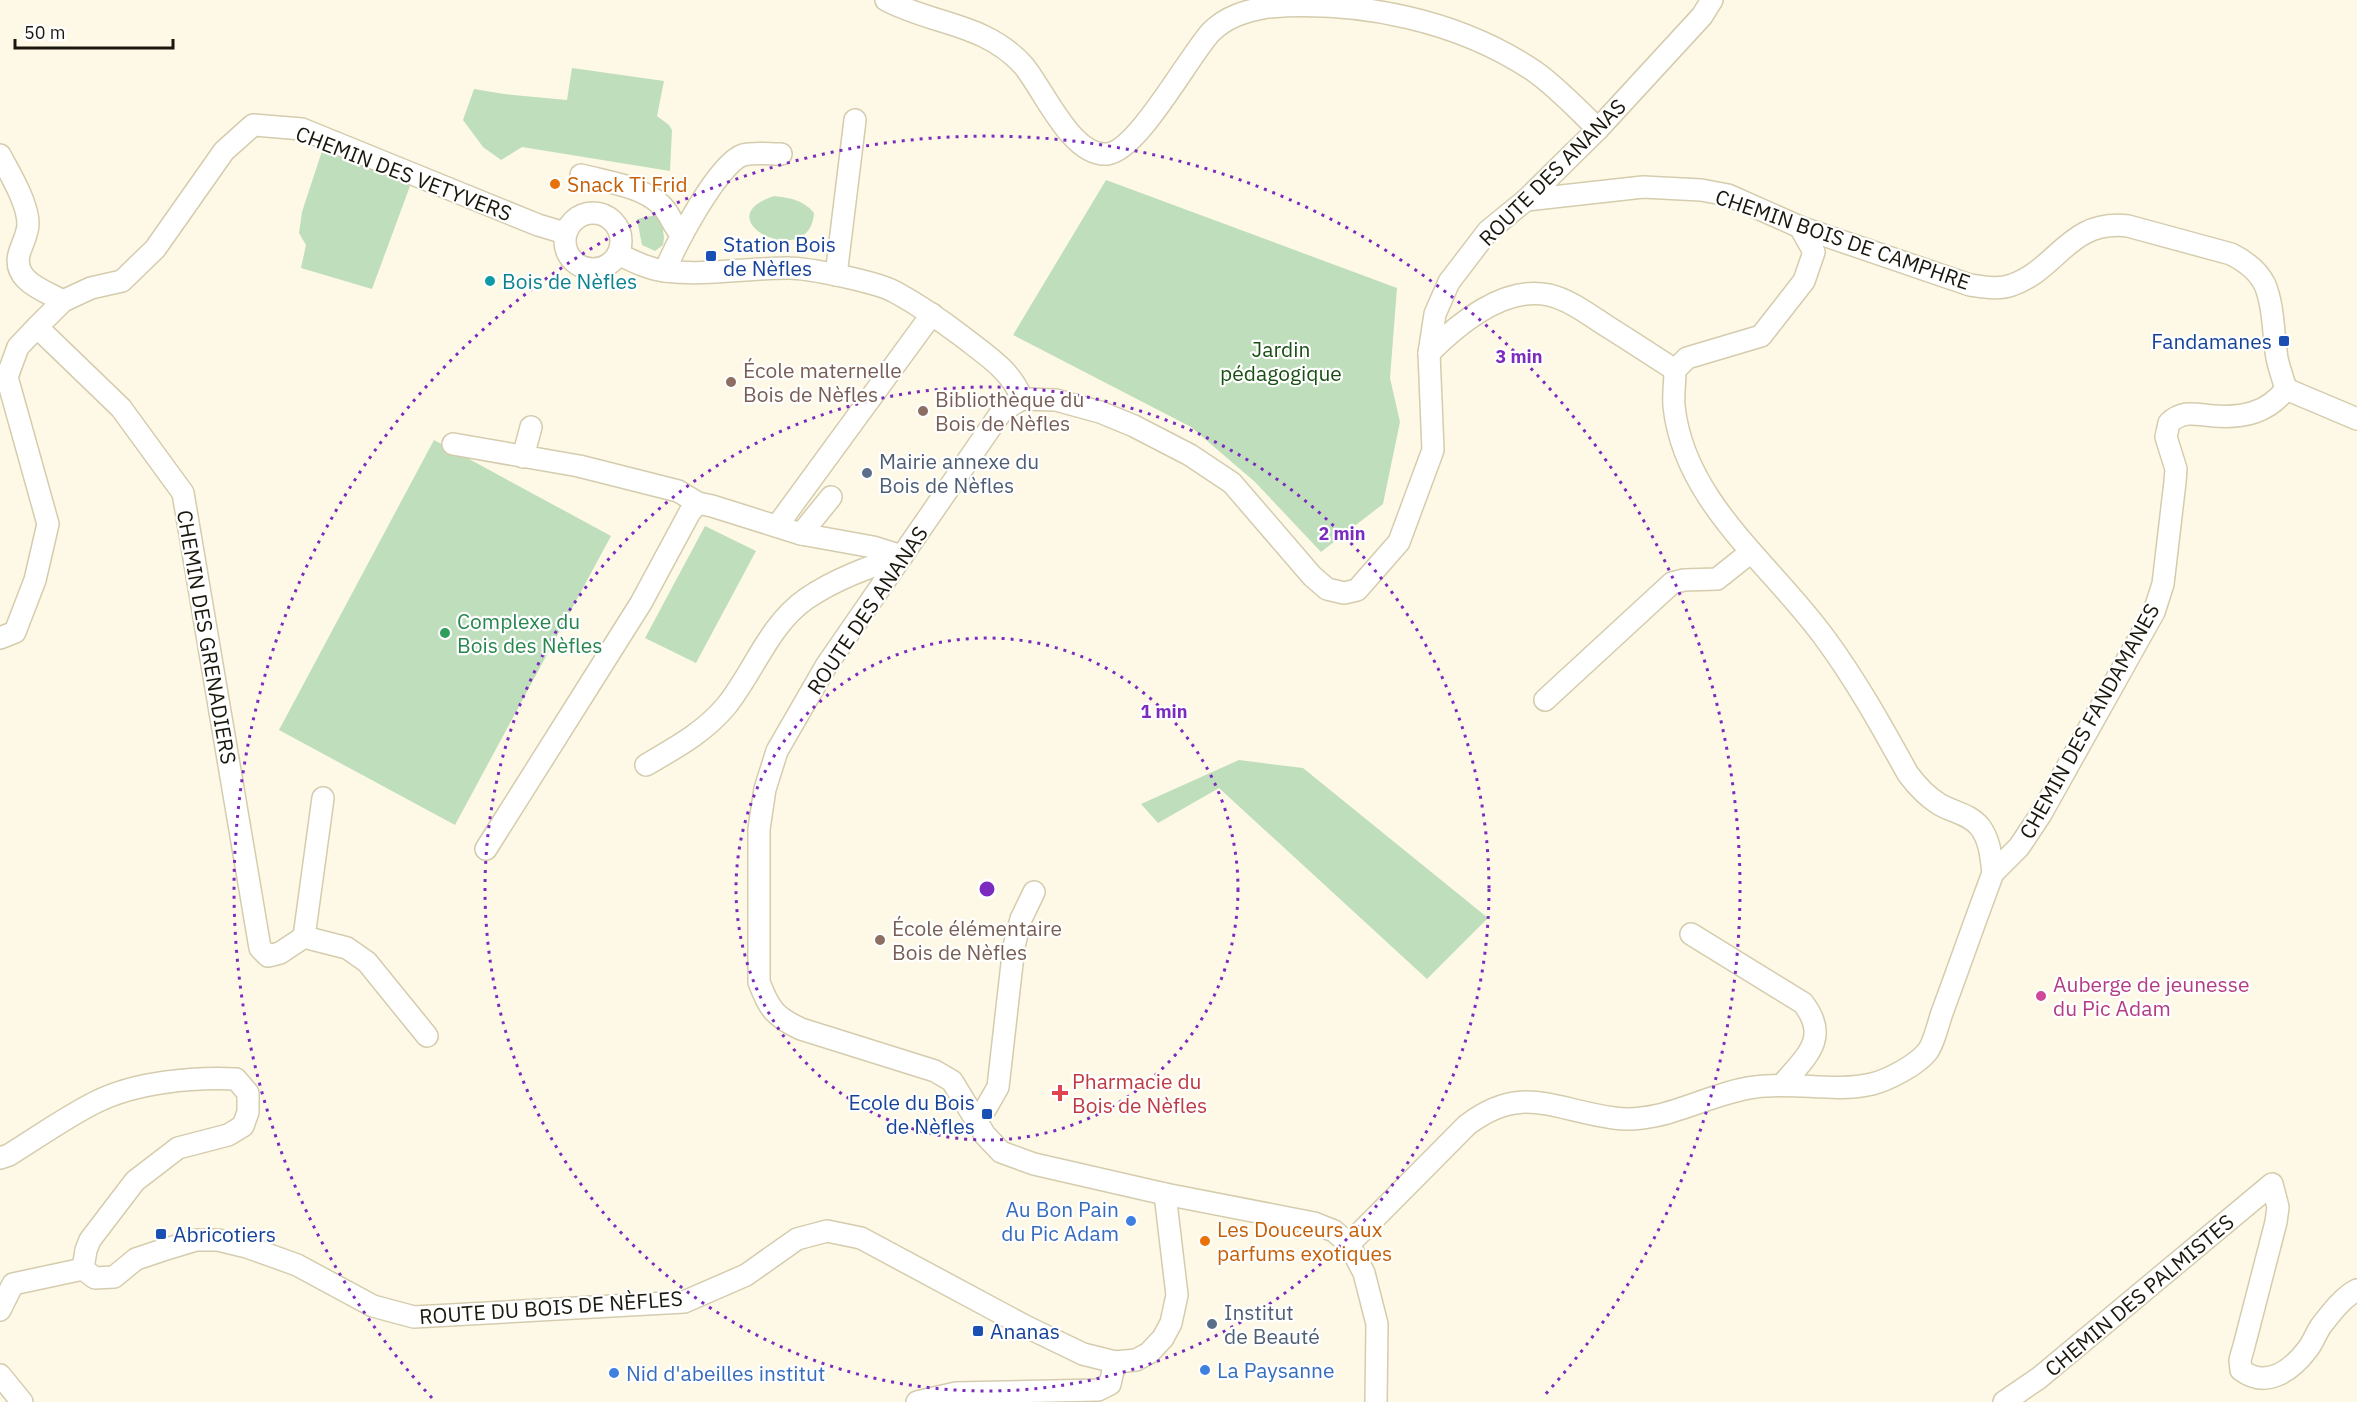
<svg xmlns="http://www.w3.org/2000/svg" width="2357" height="1402" viewBox="0 0 2357 1402" font-family="'IBM Plex Sans',sans-serif">
  <style>
    .green { fill: #bfdebb }
    .lines { fill: none; stroke-linecap: round; stroke-linejoin: round }
    .minor-casing { stroke: #d4ccad; stroke-width: 24 }
    .minor { stroke: #fff; stroke-width: 21 }
    .ring { fill: none; stroke: #7b2cbf; stroke-width: 3; stroke-dasharray: 3 6 }
    .food-dot { fill: #e8710a; stroke: #fff; stroke-width: 2 }
    .transit-dot { fill: #1a4fb4; stroke: #fff; stroke-width: 2 }
    .culture-dot { fill: #0f9aa8; stroke: #fff; stroke-width: 2 }
    .education-dot { fill: #8d6e63; stroke: #fff; stroke-width: 2 }
    .service-dot { fill: #5c6f8a; stroke: #fff; stroke-width: 2 }
    .leisure-dot { fill: #2e9e5b; stroke: #fff; stroke-width: 2 }
    .hotel-dot { fill: #d1479c; stroke: #fff; stroke-width: 2 }
    .health-dot { fill: #e0444e; stroke: #fff; stroke-width: 2 }
    .shop-dot { fill: #3f7fe0; stroke: #fff; stroke-width: 2 }
    .labels { text-anchor: middle; dominant-baseline: central; stroke-width: 4.5; stroke-linejoin: round; paint-order: stroke }
    .street-label { font-size: 21px; fill: #1a170c; stroke: #fff }
    .food-label { font-size: 21px; fill: #c56008; stroke: #fff; text-anchor: start }
    .transit-label { font-size: 21px; fill: #164399; stroke: #fff; text-anchor: start }
    .culture-label { font-size: 21px; fill: #0d838f; stroke: #fff; text-anchor: start }
    .park-label { font-size: 21px; fill: #184f12; stroke: #fff }
    .education-label { font-size: 21px; fill: #785e54; stroke: #fff; text-anchor: start }
    .service-label { font-size: 21px; fill: #4e5e75; stroke: #fff; text-anchor: start }
    .leisure-label { font-size: 21px; fill: #27864d; stroke: #fff; text-anchor: start }
    .hotel-label { font-size: 21px; fill: #b23c85; stroke: #fff; text-anchor: start }
    .health-label { font-size: 21px; fill: #be3a42; stroke: #fff; text-anchor: start }
    .shop-label { font-size: 21px; fill: #366cbe; stroke: #fff; text-anchor: start }
    .centre { fill: #7b2cbf; stroke: #fff; stroke-width: 3 }
    .ring-label { font-size: 18px; text-anchor: middle; font-weight: bold; fill: #7b2cbf; stroke: #fff; stroke-width: 4.5; stroke-linejoin: round; paint-order: stroke }
  </style>
  <rect width="100%" height="100%" fill="#fef9e6"/>
  <g class="green">
    <path d="M572,68l92,13 -7,35 12,9 3,5 -2,41 -148,-24 -21,13 -18,-13 -20,-27 11,-31 30,5 63,6z"/>
    <path d="M322,151l51,18 37,17 -38,103 -71,-21 5,-23 -7,-12 3,-21z"/>
    <path d="M1106,180l291,108 -7,90 10,44 -17,82 -62,48 -66,-70 -64,-55 -178,-92z"/>
    <path d="M774,196c17,2 29,4 40,17 -4,60 -112,6 -40,-17z"/>
    <path d="M661,214l3,24 -1,7 -8,6 -13,-6 -5,-26z"/>
    <path d="M434,440l177,96 -156,289 -176,-95z"/>
    <path d="M705,526l51,25 -60,112 -51,-25z"/>
    <path d="M1239,760l64,8 185,150 -61,61 -208,-191 -61,35 -17,-19z"/>
  </g>
  <g class="lines">
    <g class="minor-casing">
      <g id="minor">
        <path d="M886,0c47,25 99,23 137,65 20,23 48,92 84,89 31,-3 81,-97 104,-122 16,-16 35,-21 57,-25 91,-7 190,13 266,64 23,16 44,39 64,58"/>
        <path d="M0,155c10,19 28,48 28,69 0,9 -5,18 -8,27 -10,29 23,39 43,50"/>
        <path d="M581,175c26,7 61,11 80,30 10,9 11,21 21,30"/>
        <path d="M1526,200l117,-13 58,3 27,5 72,32 170,58c14,2 29,5 42,0 46,-16 57,-66 116,-59l103,28c14,7 27,16 34,31 9,22 8,49 12,73 2,10 6,21 9,31"/>
        <circle cx="593" cy="241" r="28"/>
        <path d="M1800,227l14,25 -10,29 -43,55 -74,22 -12,12c0,12 -2,25 -1,36 10,96 97,158 150,231 32,43 58,90 84,137 9,12 18,22 31,30 13,8 31,10 41,23 10,13 11,30 13,46l26,-26 22,-33 113,-202 9,-28 12,-102 1,-13 -10,-32 3,-14c15,-14 28,-8 45,-7 29,2 54,-3 72,-27"/>
        <path d="M618,254c15,7 30,15 47,17 41,5 82,-3 123,-3 21,0 89,14 107,24 24,13 47,29 68,45 23,18 49,34 59,62"/>
        <path d="M665,271c10,-25 53,-108 78,-116 11,-3 27,-1 38,-1"/>
        <path d="M836,275l19,-155"/>
        <path d="M37,327l26,-26 28,-13 31,-7 33,-32 69,-98 29,-26 49,4 236,96 27,8"/>
        <path d="M1429,353c29,-29 75,-68 120,-58 21,5 39,19 56,30 24,15 47,30 70,45"/>
        <path d="M2286,389l71,30"/>
        <path d="M453,444l126,22 99,25 20,12 14,3 89,28 72,13 29,9"/>
        <path d="M523,457l8,-30"/>
        <path d="M777,526l155,-212"/>
        <path d="M801,534l30,-37"/>
        <path d="M0,638l15,-6 20,-52 13,-56 -41,-147 11,-30 19,-20 84,81 62,85 77,455 8,8 12,-3 24,-16 19,-139"/>
        <path d="M1545,700l127,-117 12,-3 33,-1 34,-27"/>
        <path d="M646,765c29,-17 59,-33 81,-60 27,-34 42,-80 79,-106 29,-20 63,-32 96,-43"/>
        <path d="M486,849l155,-246 49,-91 8,-9"/>
        <path d="M1691,934l112,69c28,36 2,54 -21,82"/>
        <path d="M304,937l43,11 20,14 60,74"/>
        <path d="M975,1118l11,-10 12,-21 16,-141 7,-27 13,-27"/>
        <path d="M0,1158l9,-3c29,-18 57,-38 87,-53 40,-20 97,-25 140,-23l12,14v19l-5,14 -15,9 -50,13 -43,33 -45,59 -4,10 -3,19 12,9 19,-1 22,-18 27,-9 33,-10h22l29,7 50,18 76,41 41,11 270,-15 62,-27 51,-36 30,-8 34,7 164,88 58,28 32,8 21,-2 13,-7 14,-15 8,-15 6,-28 -12,-101"/>
        <path d="M1349,1244l118,-119c55,-42 87,-15 147,-7 49,7 93,-25 141,-31 39,-6 79,6 117,-3 16,-4 45,-19 55,-32 7,-8 12,-32 16,-42 17,-46 33,-92 50,-137"/>
        <path d="M0,1310l13,-26 70,-15"/>
        <path d="M0,1375l22,27"/>
        <path d="M917,1402l39,-9 142,-3 12,-6 5,-22"/>
        <path d="M1376,1402l1,-78 -13,-51 -15,-29 -15,-13 -20,-8 -149,-29 -131,-30 -33,-12 -16,-17 -33,-54 -17,-10 -134,-42c-26,-12 -32,-20 -42,-47v-153l6,-40 12,-38 49,-85 176,-255 20,-12 34,1 44,12 34,14 56,29 42,28 80,93 15,13 17,4 13,-3 42,-48 34,-92 -4,-97 6,-39 14,-32 39,-51 38,-31 72,-71 104,-113 10,-16"/>
        <path d="M2004,1402l35,-24 233,-194 6,23 -2,15 -32,124 -4,14 1,10c25,19 50,1 66,-20 6,-7 9,-17 14,-24 10,-13 22,-29 36,-36"/>
      </g>
    </g>
    <use href="#minor" class="minor"/>
  </g>
  <g class="ring">
    <circle cx="987" cy="889" r="251"/>
    <circle cx="987" cy="889" r="502"/>
    <path d="M432 1398A753 753 0 1 1 1542 1398"/>
  </g>
  <g class="food-dot">
    <circle cx="555" cy="184" r="6"/>
    <circle cx="1205" cy="1241" r="6"/>
  </g>
  <g class="transit-dot">
    <rect x="705" y="250" width="12" height="12" rx="3"/>
    <rect x="2278" y="335" width="12" height="12" rx="3"/>
    <rect x="981" y="1108" width="12" height="12" rx="3"/>
    <rect x="155" y="1228" width="12" height="12" rx="3"/>
    <rect x="972" y="1325" width="12" height="12" rx="3"/>
  </g>
  <circle class="culture-dot" cx="490" cy="281" r="6"/>
  <g class="education-dot">
    <circle cx="731" cy="382" r="6"/>
    <circle cx="923" cy="411" r="6"/>
    <circle cx="880" cy="940" r="6"/>
  </g>
  <g class="service-dot">
    <circle cx="867" cy="473" r="6"/>
    <circle cx="1212" cy="1324" r="6"/>
  </g>
  <circle class="leisure-dot" cx="445" cy="633" r="6"/>
  <circle class="hotel-dot" cx="2041" cy="996" r="6"/>
  <path class="health-dot" d="M1057 1084h6v6h6v6h-6v6h-6v-6h-6v-6h6z"/>
  <g class="shop-dot">
    <circle cx="1131" cy="1221" r="6"/>
    <circle cx="1205" cy="1370" r="6"/>
    <circle cx="614" cy="1373" r="6"/>
  </g>
  <g class="labels">
    <g class="street-label">
      <text transform="translate(1552 172) rotate(-45)">ROUTE DES ANANAS</text>
      <text transform="translate(404 173) rotate(21)">CHEMIN DES VETYVERS</text>
      <text transform="translate(1843 239) rotate(19)">CHEMIN BOIS DE CAMPHRE</text>
      <text transform="translate(867 610) rotate(-56)">ROUTE DES ANANAS</text>
      <text transform="translate(207 637) rotate(80)">CHEMIN DES GRENADIERS</text>
      <text transform="translate(2089 721) rotate(-61)">CHEMIN DES FANDAMANES</text>
      <text transform="translate(2139 1295) rotate(-40)">CHEMIN DES PALMISTES</text>
      <text transform="translate(551 1307) rotate(-4)">ROUTE DU BOIS DE NÈFLES</text>
    </g>
    <g class="food-label">
      <text x="567" y="184">Snack Ti Frid</text>
      <text x="1217" y="1229">Les Douceurs aux<tspan x="1217" dy="24">parfums exotiques</tspan></text>
    </g>
    <g class="transit-label">
      <text x="723" y="244">Station Bois<tspan x="723" dy="24">de Nèfles</tspan></text>
      <text x="2272" y="341" text-anchor="end">Fandamanes</text>
      <text x="975" y="1102" text-anchor="end">Ecole du Bois<tspan x="975" dy="24">de Nèfles</tspan></text>
      <text x="173" y="1234">Abricotiers</text>
      <text x="990" y="1331">Ananas</text>
    </g>
    <g class="culture-label">
      <text x="502" y="281">Bois de Nèfles</text>
    </g>
    <g class="park-label">
      <text x="1281" y="349">Jardin<tspan x="1281" dy="24">pédagogique</tspan></text>
    </g>
    <g class="education-label">
      <text x="743" y="370">École maternelle<tspan x="743" dy="24">Bois de Nèfles</tspan></text>
      <text x="935" y="399">Bibliothèque du<tspan x="935" dy="24">Bois de Nèfles</tspan></text>
      <text x="892" y="928">École élémentaire<tspan x="892" dy="24">Bois de Nèfles</tspan></text>
    </g>
    <g class="service-label">
      <text x="879" y="461">Mairie annexe du<tspan x="879" dy="24">Bois de Nèfles</tspan></text>
      <text x="1224" y="1312">Institut<tspan x="1224" dy="24">de Beauté</tspan></text>
    </g>
    <g class="leisure-label">
      <text x="457" y="621">Complexe du<tspan x="457" dy="24">Bois des Nèfles</tspan></text>
    </g>
    <g class="hotel-label">
      <text x="2053" y="984">Auberge de jeunesse<tspan x="2053" dy="24">du Pic Adam</tspan></text>
    </g>
    <g class="health-label">
      <text x="1072" y="1081">Pharmacie du<tspan x="1072" dy="24">Bois de Nèfles</tspan></text>
    </g>
    <g class="shop-label">
      <text x="1119" y="1209" text-anchor="end">Au Bon Pain<tspan x="1119" dy="24">du Pic Adam</tspan></text>
      <text x="1217" y="1370">La Paysanne</text>
      <text x="626" y="1373">Nid d'abeilles institut</text>
    </g>
  </g>
  <circle cx="987" cy="889" r="9" class="centre"/>
  <g class="ring-label">
    <text x="1519" y="363">3 min</text>
    <text x="1342" y="540">2 min</text>
    <text x="1164" y="718">1 min</text>
  </g>
  <path d="M15 39v9h158v-9" fill="none" stroke="#1a170c" stroke-width="3"/>
  <text x="24" y="39" font-size="18" fill="#1a170c" stroke="#ffffff" stroke-width="4.5" paint-order="stroke">50 m</text>
</svg>
